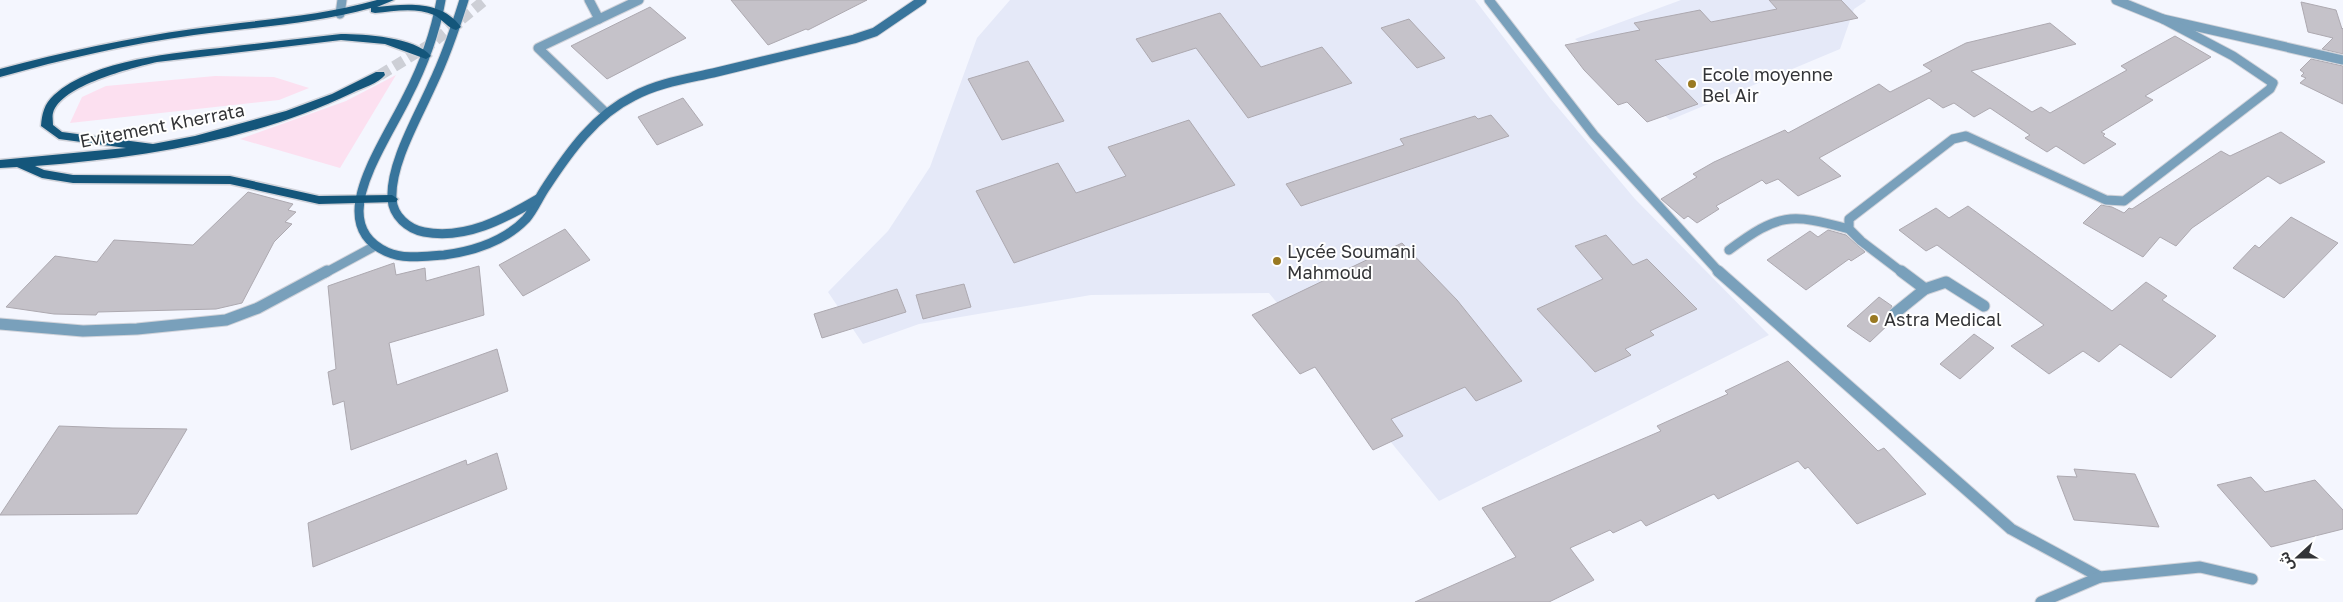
<svg xmlns="http://www.w3.org/2000/svg" width="2343" height="602" viewBox="0 0 2343 602" font-family="'Golos Text','Noto Sans Arabic',sans-serif">
  <style>
    .built { fill: #e5e9f8 }
    .green { fill: #fce0f0 }
    .building { fill: #c5c2c9; stroke: #ada9b0 }
    .lines { fill: none; stroke-linecap: round; stroke-linejoin: round }
    .primary-tunnel { stroke: #cdcfd6; stroke-width: 11; stroke-dasharray: 11 5.5; stroke-linecap: butt }
    .minor-far1-casing { stroke: #d1d3da; stroke-width: 11 }
    .minor-casing { stroke: #d1d3da; stroke-width: 13 }
    .secondary-casing { stroke: #d1d3da; stroke-width: 11 }
    .primary-casing { stroke: #d1d3da; stroke-width: 3 }
    .minor-far1 { stroke: #79a0bb; stroke-width: 9 }
    .minor { stroke: #79a0bb; stroke-width: 11 }
    .secondary { stroke: #38759c; stroke-width: 9 }
    .primary { fill: #14567b; fill-rule: evenodd }
    .poi-dot { fill: #997922; stroke: #fff; stroke-width: 2 }
    .labels { text-anchor: middle; dominant-baseline: central; stroke-width: 4; stroke-linejoin: round; paint-order: stroke }
    .poi-label { font-size: 18px; fill: #333437; stroke: #fff; text-anchor: start }
    .street-label { font-size: 18px; fill: #333437; stroke: #fff }
  </style>
  <rect width="100%" height="100%" fill="#f4f6fe"/>
  <g class="built">
    <path d="M1010,0h465l75,98 85,101 134,136 -330,166 -170,-208 -178,2 -172,29 -56,20 -35,-52 60,-61 42,-64 47,-129z"/>
    <path d="M1681,0h184l1,1 -12,8 -14,40 -170,71 -95,-81z"/>
  </g>
  <g class="green">
    <path d="M396,75l-56,93 -100,-29 106,-38z"/>
    <path d="M215,76l59,1 35,11 -30,12 -209,23 12,-26 24,-11z"/>
  </g>
  <g class="building">
    <path d="M731,0h136l-59,30 -2,-1 -38,16z"/>
    <path d="M1769,0h72l17,18 -203,42 43,44 -51,18 -20,-20 -9,3 -34,-35 -19,-25 75,-15 -6,-7 66,-13 11,12 66,-13z"/>
    <path d="M2301,2l35,8 6,19 1,-1v26l-21,-5 11,-11 -25,-6z"/>
    <path d="M650,7l36,31 -79,41 -36,-33z"/>
    <path d="M1220,13l41,54 61,-20 30,36 -104,35 -52,-70 -44,14 -16,-23z"/>
    <path d="M1409,19l36,39 -28,10 -36,-40z"/>
    <path d="M2050,23l26,21 -105,27 61,41 9,-5 9,6 77,-43 -6,-4 54,-30 36,21 -66,39 8,4 -52,32 4,2 -2,2 13,8 -32,20 -28,-18 -9,6 -22,-14 5,-3 -40,-27 -16,9 -20,-14 -11,5 -14,-10 -110,60 22,18 -43,20 -20,-17 -12,5 -4,-4 -46,26 3,3 -22,14 -9,-7 -4,3 -23,-20 36,-22 -4,-3 21,-12 71,-32 3,3 91,-49 11,8 42,-21 -9,-6 43,-22z"/>
    <path d="M2311,59l32,7v38l-43,-21 6,-5 -5,-2 3,-3 -4,-3z"/>
    <path d="M1028,61l36,60 -62,19 -34,-61z"/>
    <path d="M683,98l20,27 -46,20 -19,-28z"/>
    <path d="M1491,115l18,21 -208,70 -15,-22 118,-39 -4,-6 75,-23 3,3z"/>
    <path d="M1189,120l46,65 -221,78 -38,-72 82,-28 18,30 50,-17 -18,-29z"/>
    <path d="M2281,132l44,30 -45,22 -12,-8 -76,52 -16,18 -16,-9 -17,20 -60,-34 18,-18 11,2 12,6 5,-5 3,1 89,-58 9,5z"/>
    <path d="M248,192l45,12 -5,6 8,2 -11,10 7,2 -18,18 -32,61 -26,6 -118,3 -2,3 -42,-1 -48,-7 49,-51 42,6 17,-22 79,5z"/>
    <path d="M1968,206l144,105 34,-29 21,14 -5,4 54,36 -45,42 -51,-34 -21,18 -16,-11 -34,23 -38,-28 33,-21 -107,-80 -11,6 -27,-21 37,-22 13,10z"/>
    <path d="M2291,217l47,26 -54,55 -51,-30 22,-23 4,3z"/>
    <path d="M565,229l25,31 -67,36 -24,-31z"/>
    <path d="M1828,230l18,5 19,17 -14,9 -2,-2 -43,31 -39,-30 43,-29 8,6z"/>
    <path d="M1606,235l27,30 14,-6 50,50 -47,22 4,4 -29,14 6,6 -36,17 -58,-63 66,-30 -28,-33z"/>
    <path d="M1402,243l55,57 65,81 -46,20 -11,-14 -74,32 12,17 -30,14 -58,-83 -15,7 -48,-59z"/>
    <path d="M394,263l2,12 29,-7 1,13 53,-15 5,49 -95,28 8,42 100,-36 11,42 -157,59 -7,-49 -11,4 -5,-33 8,-3 -8,-83z"/>
    <path d="M964,284l7,23 -48,12 -7,-24z"/>
    <path d="M897,289l9,23 -84,26 -8,-24z"/>
    <path d="M1879,297l13,9 -5,9 5,6 -22,21 -23,-16z"/>
    <path d="M1974,334l20,14 -34,31 -20,-15z"/>
    <path d="M1788,361l90,90 6,-3 42,46 -69,30 -49,-57 -3,2 -7,-8 -80,38 -4,-5 -68,32 -5,-6 -28,13 -3,-3 -40,18 24,32 -45,22h-134l101,-45 -34,-49 179,-77 -4,-5 71,-32 -3,-3z"/>
    <path d="M59,426l53,2 75,1 -50,85 -137,1z"/>
    <path d="M497,453l10,36 -194,78 -5,-44 158,-63 1,5z"/>
    <path d="M2074,469l61,5 24,53 -85,-7 -17,-44 20,1z"/>
    <path d="M2251,477l14,15 50,-12 28,30v19l-72,18 -54,-62z"/>
  </g>
  <g class="lines">
    <path class="primary-tunnel" d="M380,75l51,-31 54,-44"/>
    <g class="minor-far1-casing">
      <g id="minor-far1">
        <path d="M589,0l10,19"/>
        <path d="M1489,0l105,135 126,138"/>
        <path d="M2116,0l47,19 180,41"/>
        <path d="M340,14l2,-14"/>
        <path d="M605,112l-67,-64 101,-48"/>
        <path d="M1729,250c50,-37 61,-37 120,-21"/>
        <path d="M325,273l50,-27"/>
        <path d="M1903,273l-42,-32 -12,-12v-10l104,-80 13,-3 140,64 18,1 146,-112 3,-6 -40,-27 -70,-37"/>
      </g>
    </g>
    <g class="minor-casing">
      <g id="minor">
        <path d="M1718,271l293,258 89,48 100,-10 52,12"/>
        <path d="M1925,289l21,-7 38,24"/>
        <path d="M1894,314l31,-25 -24,-18"/>
        <path d="M0,324l83,7 54,-2 89,-9 32,-12 69,-37"/>
        <path d="M2041,602l59,-25"/>
      </g>
    </g>
    <g class="secondary-casing">
      <g id="secondary">
        <path d="M441,0c-6,35 -18,66 -34,97 -15,31 -48,80 -48,114 0,20 10,33 28,41 18,8 39,4 57,3 30,-4 61,-14 82,-36 8,-9 13,-22 20,-32 23,-35 49,-72 88,-91 24,-13 52,-17 79,-23 47,-11 94,-23 141,-34l21,-7 47,-32"/>
        <path d="M464,0c-9,29 -19,58 -32,85 -14,32 -42,79 -40,114 1,17 16,30 32,33 41,8 80,-13 114,-33"/>
      </g>
    </g>
    <g class="primary-casing">
      <g id="primary">
        <path d="M377,0h17l-17,7c30,-3 64,-7 84,20l-5,3c-8,-2 -14,-11 -22,-15 -18,-8 -40,-4 -59,-2l-4,-1v-4c-58,16 -118,19 -177,27 -66,9 -130,24 -194,42v-8c64,-17 128,-31 193,-40 62,-9 124,-12 184,-29z"/>
        <path d="M341,34c23,0 74,3 90,22l-5,3 -41,-15 -44,-4 -184,22c-25,6 -96,23 -104,51 -1,3 0,8 0,12l9,7 91,12 42,-8 91,-25 46,-17 44,-22h8l1,3c-6,8 -23,13 -33,18 -98,47 -210,65 -317,73l9,4 29,5 157,1 89,20 73,-1 6,4 -2,3 -77,2 -89,-20 -157,-1 -31,-5 -25,-11 -17,1v-8l126,-12 -67,-9 -18,-13c1,-12 3,-22 13,-31 40,-36 122,-42 174,-48 37,-4 75,-9 113,-13z"/>
      </g>
    </g>
    <use href="#minor-far1" class="minor-far1"/>
    <use href="#minor" class="minor"/>
    <use href="#secondary" class="secondary"/>
    <use href="#primary" class="primary"/>
  </g>
  <g class="poi-dot">
    <circle cx="1692" cy="84" r="5"/>
    <circle cx="1277" cy="261" r="5"/>
    <circle cx="1874" cy="319" r="5"/>
  </g>
  <g class="labels">
    <g class="poi-label">
      <text x="1702" y="74">Ecole moyenne<tspan x="1702" dy="21">Bel Air</tspan></text>
      <text x="1287" y="251">Lycée Soumani<tspan x="1287" dy="21">Mahmoud</tspan></text>
      <text x="1884" y="319">Astra Medical</text>
    </g>
    <g class="street-label">
      <text transform="translate(162 125) rotate(-11)">Evitement Kherrata</text>
    </g>
  </g>
  <g transform="translate(2298 557) rotate(249)" stroke="#ffffff" stroke-width="4" paint-order="stroke">
  <path d="M0-4L9 19L0 12L-9 19Z" fill="#333437"/>
  <text y="-8" font-size="14" font-weight="bold" text-anchor="middle" fill="#333437">ش</text>
  </g>
</svg>
